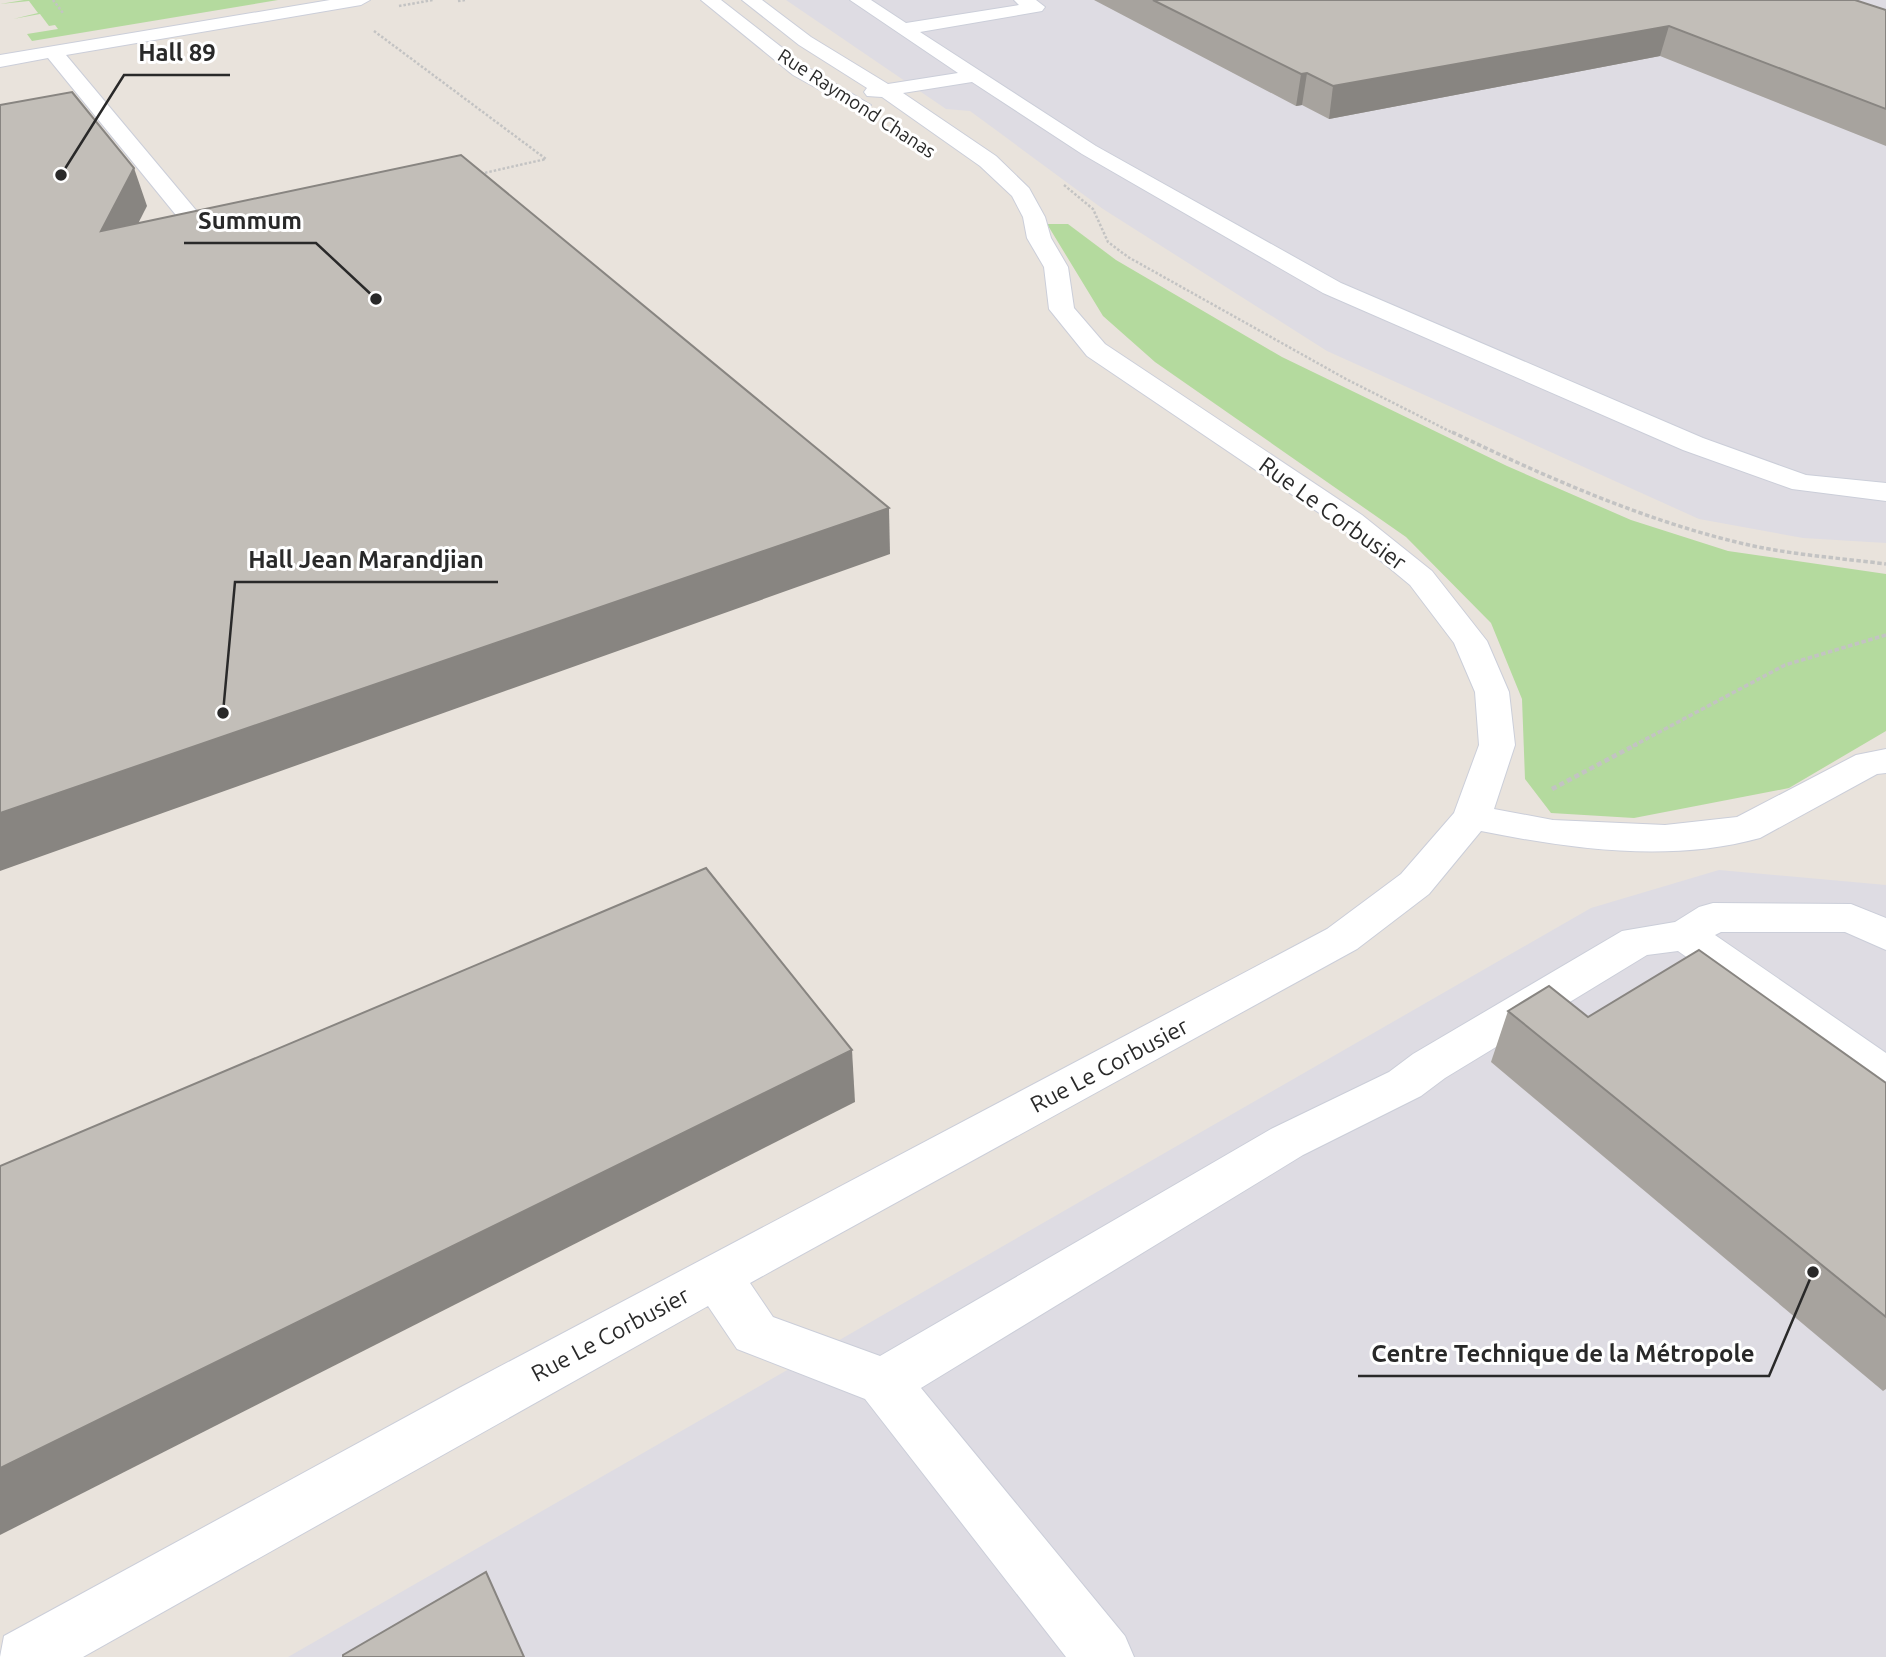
<svg xmlns="http://www.w3.org/2000/svg" width="1886" height="1657" viewBox="0 0 1886 1657" font-family="Ubuntu,sans-serif">
  <style>
    .industrial { fill: #dedce3 }
    .green { fill: #b4da9e }
    .lines { fill: none; stroke-linecap: round; stroke-linejoin: round }
    .minor-casing { stroke: #cbced9; stroke-width: 2 }
    .path-far2 { stroke: #c3c3c3; stroke-width: 2.5; stroke-dasharray: 2.5 2; stroke-linecap: butt }
    .path-far1 { stroke: #c3c3c3; stroke-width: 3.5; stroke-dasharray: 4.5 2.5; stroke-linecap: butt }
    .path { stroke: #c3c3c3; stroke-width: 4.5; stroke-dasharray: 5 3.5; stroke-linecap: butt }
    .minor { fill: #fff; fill-rule: evenodd }
    .wall { fill: #a7a39e }
    .shaded-wall { fill: #888581 }
    .building { fill: #c2beb8; stroke: #888581; stroke-width: 2 }
    .labels { text-anchor: middle; dominant-baseline: central; stroke-width: 6; stroke-linejoin: round; paint-order: stroke }
    .far-street-label { font-size: 19px; fill: #292929; stroke: #fff }
    .street-label { font-size: 23px; fill: #292929; stroke: #fff }
    .leader { fill: none; stroke: #292929; stroke-width: 2.5 }
    .callout-dot { fill: #292929; stroke: #fff; stroke-width: 2.5 }
    .callout-label { font-size: 24px; text-anchor: middle; font-weight: bold; fill: #292929; stroke: #fff; stroke-width: 6; stroke-linejoin: round; paint-order: stroke }
  </style>
  <rect width="100%" height="100%" fill="#e9e3dc"/>
  <g class="industrial">
    <path d="M786,0h1100v543l-83,-5 -104,-19 -372,-168 -224,-142 -133,-98 -24,-2z"/>
    <path d="M1719,870l167,15v772h-1598l1303,-749z"/>
  </g>
  <g class="green">
    <path d="M24,0h254l-246,41 -5,-7 31,-5 -3,-4 -6,1 -9,-12 -27,5 25,-6 -9,-12 -29,3z"/>
    <path d="M1047,224h21l48,36 166,97 225,109 124,54 97,31 158,23v157l-97,57 -155,30 -83,-5 -26,-34 -3,-80 -31,-76 -85,-86 -251,-175 -52,-46z"/>
  </g>
  <g class="lines">
    <g class="minor-casing">
      <g id="minor">
        <path d="M330,0h40l-9,5 -295,50 139,166 4,5 -4,5h-16l-141,-173 -48,9v-12z"/>
        <path d="M701,0h20l86,67 64,38 -10,6 -7,-2 -61,-34z"/>
        <path d="M742,0h20l49,37 77,47 70,-11 -108,-73h21l35,23 113,-18 -5,-5h22l9,7 -3,4 -122,21 176,114 245,137 362,155 103,37 80,8v18l-94,-12 -109,-39 -360,-157 -241,-139 -110,-72 -69,11 93,63 33,32 16,29 6,21 17,29 6,41 31,36 257,171 70,56 55,70 22,51 6,53 -21,64 59,11 112,5 72,-8 119,-62 30,-6v24l-9,1 -117,64c-90,25 -190,11 -279,-7l-52,63 -72,55 -607,334 23,34 107,39 391,-227 118,-57 24,-18 209,-123 53,-9 24,-15 14,-4 138,1 35,14v32l-41,-18h-124l-6,3 171,118v40l-16,-5 -192,-137 -31,4 -202,123 -24,18 -118,59 -382,233 204,248 9,21h-68l-201,-258 -128,-50 -29,-43 -625,351h-83l4,-21 457,-249 866,-458 74,-55 53,-61 25,-68 -4,-53 -21,-49 -44,-58 -70,-58 -253,-171 -38,-47 -5,-42 -17,-29 -4,-21 -11,-21 -32,-30 -98,-69 -15,-1 -3,-4 3,-4 -68,-43z"/>
      </g>
    </g>
    <g class="path-far2">
      <path d="M53,0l10,13"/>
      <path d="M458,1l8,-1"/>
      <path d="M399,6l34,-6"/>
      <path d="M374,31l172,128 -66,15"/>
      <path d="M1064,185l29,24 15,33 20,15 218,122 109,55"/>
    </g>
    <g class="path-far1">
      <path d="M1452,432c94,45 195,90 297,113 45,10 91,13 137,19"/>
      <path d="M1633,746l152,-81 101,-30"/>
    </g>
    <path class="path" d="M1552,789l85,-45"/>
    <use href="#minor" class="minor"/>
  </g>
  <g class="wall">
    <path d="M1094,0h761l31,10v136l-226,-90 -331,63 -27,-14 -6,1z"/>
    <path d="M1508,1011l80,6 298,66v306l-3,2 -392,-329z"/>
  </g>
  <g class="shaded-wall">
    <path d="M1669,26l-9,30 -331,63 4,-33z"/>
    <path d="M1307,73l-5,32 -6,1 5,-32z"/>
    <path d="M134,168l13,38 -33,65 -13,-40z"/>
    <path d="M889,508l1,46 -890,317v-58z"/>
    <path d="M852,1050l3,52 -855,433v-67z"/>
  </g>
  <g class="building">
    <path d="M1153,0h702l31,10v99l-217,-83 -336,60 -26,-13 -6,1z"/>
    <path d="M72,92l62,76 -33,63 360,-76 428,353 -889,305v-708z"/>
    <path d="M706,868l146,182 -852,418v-302z"/>
    <path d="M1699,950l187,133v234l-378,-306 41,-25 39,31z"/>
    <path d="M486,1572l38,85h-181v-2z"/>
  </g>
  <g class="labels">
    <g class="far-street-label">
      <text transform="translate(857 103) rotate(33)">Rue Raymond Chanas</text>
    </g>
    <g class="street-label">
      <text transform="translate(1333 513) rotate(36)">Rue Le Corbusier</text>
      <text transform="translate(1109 1065) rotate(-28)">Rue Le Corbusier</text>
      <text transform="translate(610 1334) rotate(-28)">Rue Le Corbusier</text>
    </g>
  </g>
  <path class="leader" d="M61 175L124 75H230M376 299L316 243H184M223 713L235 582H498M1813 1272L1769 1376H1358"/>
  <g class="callout-dot">
    <circle cx="61" cy="175" r="7"/>
    <circle cx="376" cy="299" r="7"/>
    <circle cx="223" cy="713" r="7"/>
    <circle cx="1813" cy="1272" r="7"/>
  </g>
  <g class="callout-label">
    <text x="177" y="61">Hall 89</text>
    <text x="250" y="229">Summum</text>
    <text x="366" y="568">Hall Jean Marandjian</text>
    <text x="1563" y="1362">Centre Technique de la Métropole</text>
  </g>
</svg>
